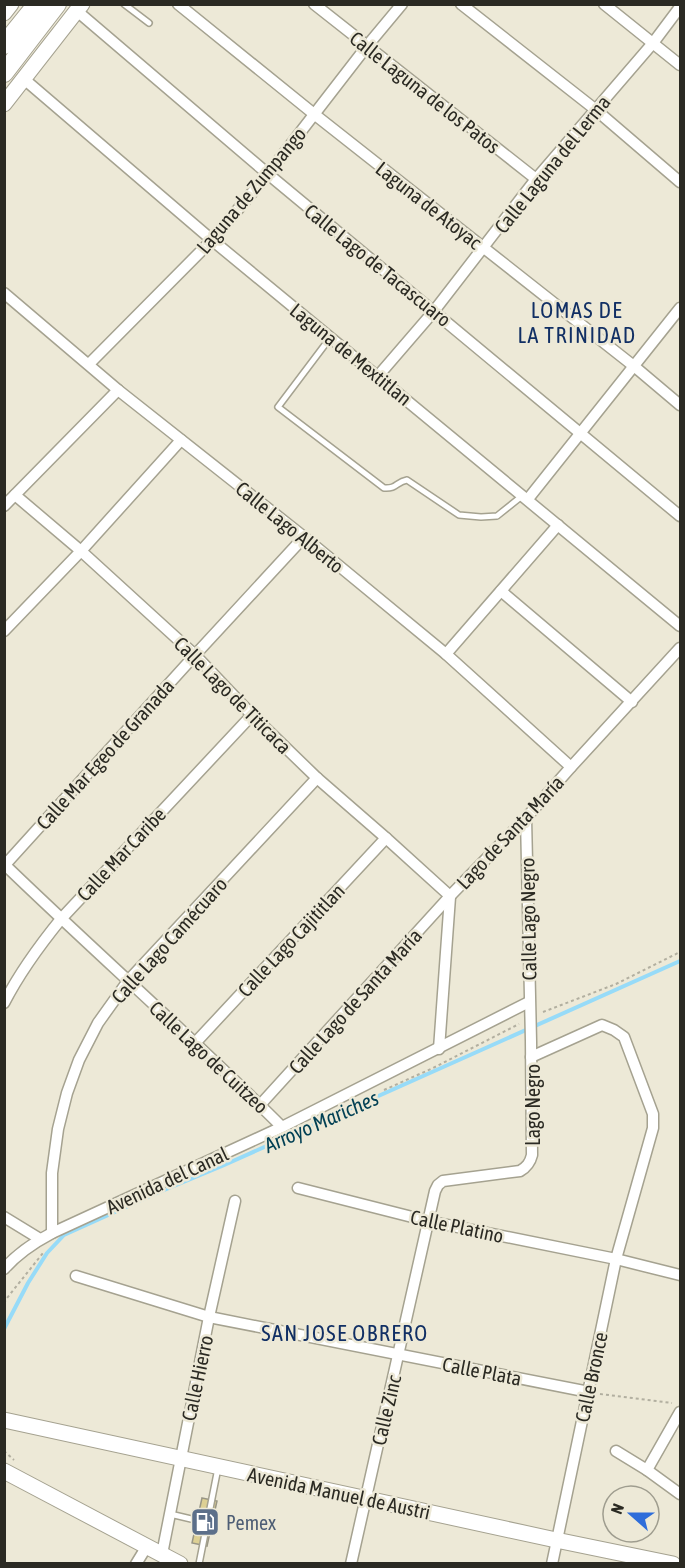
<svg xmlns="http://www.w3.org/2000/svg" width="685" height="1568" viewBox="0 0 685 1568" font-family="'Asap Condensed',sans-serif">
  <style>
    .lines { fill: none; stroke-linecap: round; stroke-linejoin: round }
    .stream { stroke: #97dbf8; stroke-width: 4 }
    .building { fill: #ddd094; stroke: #999685; stroke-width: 1.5 }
    .lane-casing { stroke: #a5a290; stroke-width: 8 }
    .street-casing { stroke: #a5a290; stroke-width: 13 }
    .secondary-casing { stroke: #a5a290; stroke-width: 17 }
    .primary-casing { stroke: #a5a290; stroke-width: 20 }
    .path { stroke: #b2afa0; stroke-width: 2; stroke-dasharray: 3 3; stroke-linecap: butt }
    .lane { stroke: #fff; stroke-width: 5 }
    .street { stroke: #fff; stroke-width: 10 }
    .secondary { stroke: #fff; stroke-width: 15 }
    .primary { stroke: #fff; stroke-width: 18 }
    .labels { text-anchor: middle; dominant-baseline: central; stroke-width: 5; stroke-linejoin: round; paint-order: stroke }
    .street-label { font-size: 20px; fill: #2b2a23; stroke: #ede9d7 }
    .service-label { font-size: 20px; fill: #4e5e75; stroke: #ede9d7; text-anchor: start }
    .water-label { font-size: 21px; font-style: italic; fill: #024054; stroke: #ede9d7 }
    .quarter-label { font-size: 22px; letter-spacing: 1.5px; fill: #112f64; stroke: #ede9d7 }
  </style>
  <rect width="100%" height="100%" fill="#ede9d7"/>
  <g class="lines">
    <path class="stream" d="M4,1329l24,-46 19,-30 17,-18 93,-42 65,-27 458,-205"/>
  </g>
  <path class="building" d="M202,1498l15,3 -10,45 -15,-3z"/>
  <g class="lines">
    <g class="lane-casing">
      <g id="lane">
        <path d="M124,4l25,19"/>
        <path d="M330,338l-52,69 106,81c13,1 12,-6 23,-8l52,35 22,2 16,-1 25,-20"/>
        <path d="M170,1514l38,9"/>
        <path d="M199,1564l19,-96"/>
      </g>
    </g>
    <g class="street-casing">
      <g id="street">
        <path d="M178,4l136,110 321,253 45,38"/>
        <path d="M314,4l222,175"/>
        <path d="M461,4l135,106 84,72"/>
        <path d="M604,4l76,61"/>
        <path d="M77,11l191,163 412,342"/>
        <path d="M24,79l188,161 468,386"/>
        <path d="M4,293l114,97 186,147 142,117 125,113"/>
        <path d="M89,364l123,-124 56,-66 99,-128 35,-42"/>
        <path d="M378,376l56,-65 102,-132 117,-136 27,-36"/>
        <path d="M15,495l66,56 114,104 57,60 65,63 69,60 64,58"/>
        <path d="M528,499l152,-191"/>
        <path d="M4,506l114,-116"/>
        <path d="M501,591l131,111"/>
        <path d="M4,631l77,-80 100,-111"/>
        <path d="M446,654l112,-129"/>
        <path d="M4,864c92,89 188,173 278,263"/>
        <path d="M4,866l191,-211 109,-118"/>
        <path d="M4,1003c16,-31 35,-57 57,-84l191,-204"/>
        <path d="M196,1042l190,-204"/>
        <path d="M439,1049l11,-152"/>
        <path d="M531,1057l71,-32 12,5 10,7 29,77v14l-37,131 -64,305"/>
        <path d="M260,1105l190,-209 76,-78 45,-51 109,-119"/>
        <path d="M298,1188l130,33 188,38 64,16"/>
        <path d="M4,1217l36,22"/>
        <path d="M52,1233v-60l6,-44 9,-36 12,-33 19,-37 30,-42 189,-203"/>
        <path d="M4,1269c13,-15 31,-27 48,-36l230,-106 247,-125"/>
        <path d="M76,1276l133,41 380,75"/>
        <path d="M616,1451l31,19 33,24"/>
        <path d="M647,1470l33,-58"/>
        <path d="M162,1554l47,-237 26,-116"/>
        <path d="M136,1564l11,-18"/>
        <path d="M351,1564l84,-373 3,-6 5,-4 77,-10c7,-4 10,-8 12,-16l-1,-114 -5,-223"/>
      </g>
    </g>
    <g class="secondary-casing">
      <g id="secondary">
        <path d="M4,13l7,-9"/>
        <path d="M4,104l78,-100"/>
        <path d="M4,1420l552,120 117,24"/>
        <path d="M4,1471l176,93"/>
      </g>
    </g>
    <g class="primary-casing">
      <g id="primary">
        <path d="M4,45l33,-41"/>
        <path d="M4,73l53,-69"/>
      </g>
    </g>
    <g class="path">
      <path d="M543,1012l73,-28 64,-32"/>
      <path d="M384,1090l49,-22 86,-44"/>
      <path d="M4,1303l3,-5 36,-45"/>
      <path d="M600,1394l72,9"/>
      <path d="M4,1451l10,9"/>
    </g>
    <use href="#lane" class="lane"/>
    <use href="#street" class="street"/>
    <use href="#secondary" class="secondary"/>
    <use href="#primary" class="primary"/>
  </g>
  <defs>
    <g id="fuel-square" transform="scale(1.5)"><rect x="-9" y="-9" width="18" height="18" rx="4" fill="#5c6f8a" stroke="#ede9d7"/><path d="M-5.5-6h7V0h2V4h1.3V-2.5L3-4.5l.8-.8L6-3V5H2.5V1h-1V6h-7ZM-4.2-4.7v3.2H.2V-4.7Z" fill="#fff"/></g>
  </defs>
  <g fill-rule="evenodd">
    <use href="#fuel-square" x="205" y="1522"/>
  </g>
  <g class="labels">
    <g class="street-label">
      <text transform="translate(425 92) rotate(38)">Calle Laguna de los Patos</text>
      <text transform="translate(552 164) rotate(-51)">Calle Laguna del Lerma</text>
      <text transform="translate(251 190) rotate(-50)">Laguna de Zumpango</text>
      <text transform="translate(429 205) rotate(38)">Laguna de Atoyac</text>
      <text transform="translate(378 265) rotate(39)">Calle Lago de Tacascuaro</text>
      <text transform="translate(351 354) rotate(39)">Laguna de Mextitlan</text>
      <text transform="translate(290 527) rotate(39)">Calle Lago Alberto</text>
      <text transform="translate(233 695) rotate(45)">Calle Lago de Titicaca</text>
      <text transform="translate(105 754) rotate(-48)">Calle Mar Egeo de Granada</text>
      <text transform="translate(510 832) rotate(-47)">Lago de Santa María</text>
      <text transform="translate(121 854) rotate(-47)">Calle Mar Caribe</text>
      <text transform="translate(528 919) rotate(-91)">Calle Lago Negro</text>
      <text transform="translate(169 940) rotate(-48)">Calle Lago Camécuaro</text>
      <text transform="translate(291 940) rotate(-47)">Calle Lago Cajititlan</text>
      <text transform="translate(355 1001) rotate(-48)">Calle Lago de Santa María</text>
      <text transform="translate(209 1057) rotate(43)">Calle Lago de Cuitzeo</text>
      <text transform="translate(532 1105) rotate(-90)">Lago Negro</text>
      <text transform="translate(167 1180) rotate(-25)">Avenida del Canal</text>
      <text transform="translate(457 1226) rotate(12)">Calle Platino</text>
      <text transform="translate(482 1371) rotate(11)">Calle Plata</text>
      <text transform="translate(591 1377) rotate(-78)">Calle Bronce</text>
      <text transform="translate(197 1378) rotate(-78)">Calle Hierro</text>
      <text transform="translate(386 1410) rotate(-77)">Calle Zinc</text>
      <text transform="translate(339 1493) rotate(12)">Avenida Manuel de Austri</text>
    </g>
    <g class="service-label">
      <text x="226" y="1522">Pemex</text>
    </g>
    <g class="water-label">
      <text transform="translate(321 1121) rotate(-24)">Arroyo Mariches</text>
    </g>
    <g class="quarter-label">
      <text x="577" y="310">LOMAS DE<tspan x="577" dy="25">LA TRINIDAD</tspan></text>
      <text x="345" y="1333">SAN JOSE OBRERO</text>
    </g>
  </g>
  <rect width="685" height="1568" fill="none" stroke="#2b2a23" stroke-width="12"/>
  <g transform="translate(631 1514) rotate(291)"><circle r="28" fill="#ede9d7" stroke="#9f9d8f" stroke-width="1.5"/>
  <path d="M0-4.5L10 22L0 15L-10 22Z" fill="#2e6dda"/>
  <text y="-9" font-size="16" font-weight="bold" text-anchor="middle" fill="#2b2a23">N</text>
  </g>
</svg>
